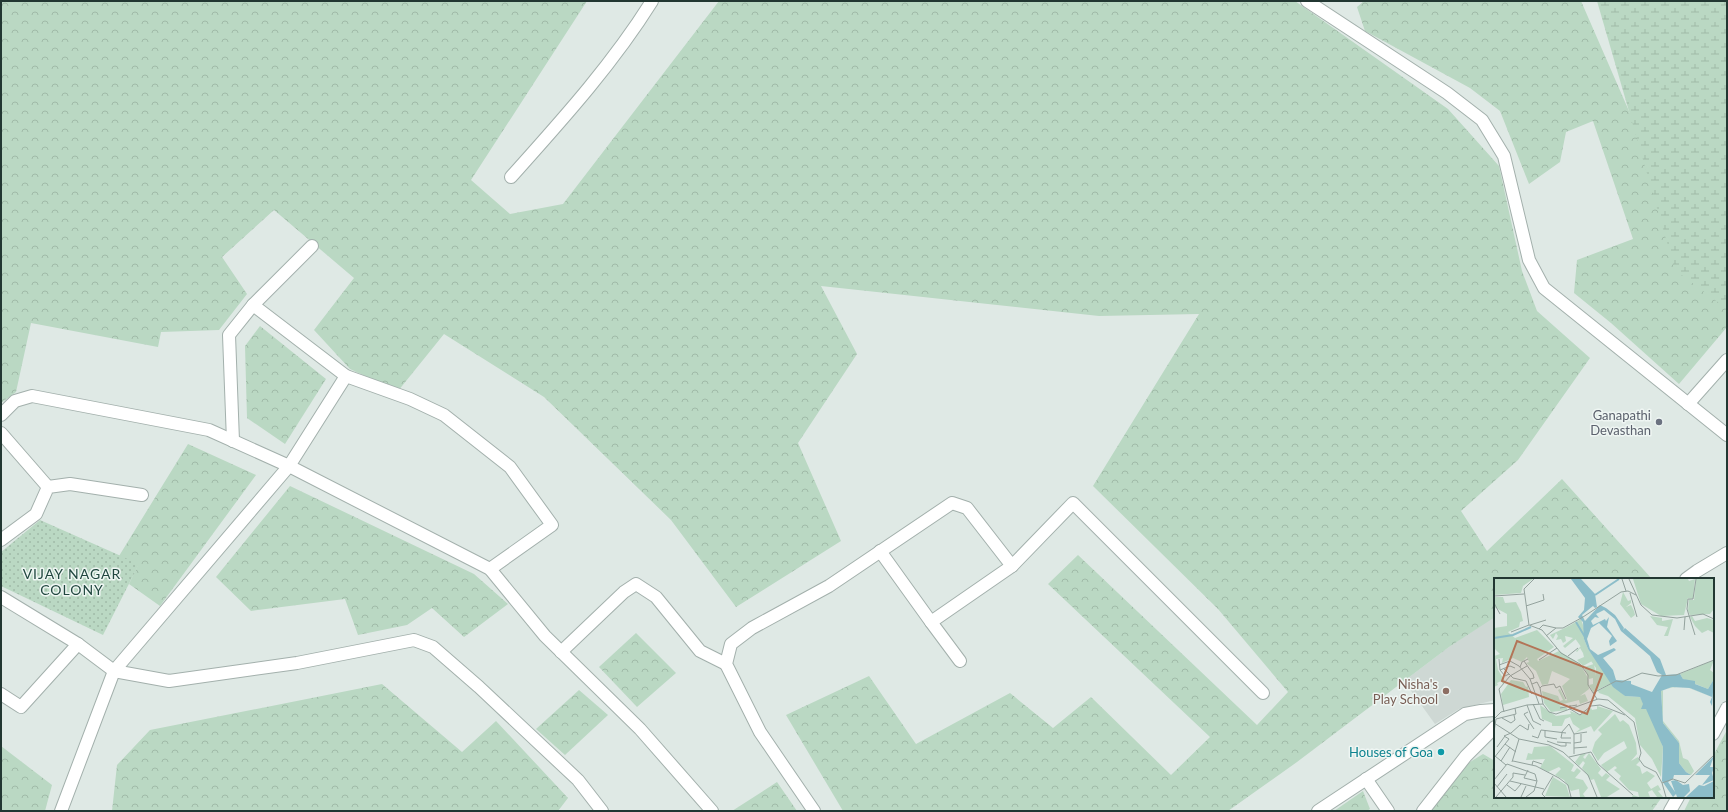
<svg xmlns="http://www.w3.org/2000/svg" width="1728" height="812" viewBox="0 0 1728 812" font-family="Lato,sans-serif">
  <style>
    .built { fill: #ced8d4 }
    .forest { fill: url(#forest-crowns) }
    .wetland { fill: url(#wetland-marsh) }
    .park { fill: url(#park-dots) }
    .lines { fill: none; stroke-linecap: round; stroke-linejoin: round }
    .minor-casing { stroke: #a3b0ac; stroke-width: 14 }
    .minor { stroke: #fff; stroke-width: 12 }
    .worship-dot { fill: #6b7280; stroke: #eff6f3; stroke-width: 1.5 }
    .education-dot { fill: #8d6e63; stroke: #eff6f3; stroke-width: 1.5 }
    .culture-dot { fill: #0f9aa8; stroke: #eff6f3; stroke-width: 1.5 }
    .labels { text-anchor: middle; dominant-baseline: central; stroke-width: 3; stroke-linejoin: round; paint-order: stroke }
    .worship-label { font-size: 13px; fill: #5b616d; stroke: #eff6f3; text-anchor: end }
    .education-label { font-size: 13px; fill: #785e54; stroke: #eff6f3; text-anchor: end }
    .culture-label { font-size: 13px; fill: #0d838f; stroke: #eff6f3; text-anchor: end }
    .neighbourhood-label { font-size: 14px; letter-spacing: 1px; fill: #20473f; stroke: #eff6f3 }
    .inset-river { fill: none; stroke: #8cbdc9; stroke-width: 2 }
    .inset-road { fill: none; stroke: #93a29d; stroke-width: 1 }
    .view { fill: #b37457; fill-opacity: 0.15; stroke: #b37457; stroke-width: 2 }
    .inset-edge { fill: none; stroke: #223732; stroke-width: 2 }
  </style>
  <defs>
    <pattern id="forest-crowns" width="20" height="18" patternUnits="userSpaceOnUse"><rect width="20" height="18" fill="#bad8c3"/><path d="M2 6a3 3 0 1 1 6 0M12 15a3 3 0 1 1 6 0" fill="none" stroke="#a0baa8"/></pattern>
    <pattern id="wetland-marsh" width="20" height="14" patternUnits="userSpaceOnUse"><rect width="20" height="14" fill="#bad8c3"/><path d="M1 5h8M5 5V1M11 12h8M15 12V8" fill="none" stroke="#a0baa8"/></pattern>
    <pattern id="park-dots" width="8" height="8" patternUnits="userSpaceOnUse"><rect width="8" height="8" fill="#bad8c3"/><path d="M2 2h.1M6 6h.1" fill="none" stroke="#a0baa8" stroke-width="1.8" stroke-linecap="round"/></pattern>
  </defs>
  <rect width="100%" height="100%" fill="#dfe9e5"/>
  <path class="built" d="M1495,616v84l-36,9 -24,15 -31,-43 45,-34z"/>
  <g class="forest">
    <path d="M1,1h586l-116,179 39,34 53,-10 156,-203h576l153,108 51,57 23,105 15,40 53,47 -72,102 -57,51 26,40 75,-72 90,100h-157v38l-46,30 -152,115 -69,49h-385l-57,-96 83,-39 47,68 94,-51 43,35 38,-31 80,78 39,-38 -162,-153 30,-29 179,170 31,-33 -70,-83 -125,-123 106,-172 -100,2 -278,-30 36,68 -59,89 43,98 -105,66 -65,-87 -127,-123 -100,-63 -46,57 -48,-22 -36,-39 40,-52 -80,-68 -52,47 25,37 -28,36 -58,2 -3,15 -127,-24 -15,69 -15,11z"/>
    <path d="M1364,1h217l58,133 88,138v55l-48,57 -68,-61 -37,-30 3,-33 56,-21 -40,-118 -27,11 -6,30 -31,22 -29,-73 -30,-23 -105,-57 -8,-24z"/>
    <path d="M260,326l66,53 -41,65 -38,-26 -2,-72z"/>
    <path d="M188,444l68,31 -96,131 -31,-22 9,-19 -19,-9z"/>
    <path d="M290,486l184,88 34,30 -44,33 -32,-29 -25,17 -49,10 -13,-36 -94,12 -35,-34z"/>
    <path d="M636,633l40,40 -39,34 -38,-40z"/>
    <path d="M382,684l80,68 34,-31 72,77 -10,13h-446l5,-46 33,-35z"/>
    <path d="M579,690l29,25 -43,40 -29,-26z"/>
    <path d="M1727,730v81h-43l7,-14h22v-41z"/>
    <path d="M1,746l51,39 -7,26h-44z"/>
    <path d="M1483,754l12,7v36h167l-10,14h-226l44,-49z"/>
    <path d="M777,782l20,29h-65z"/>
    <path d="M1363,791l7,18 -3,2h-33z"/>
  </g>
  <path class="wetland" d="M1597,1h130v308l-52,-39z"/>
  <path class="park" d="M40,520l99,44 -36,71 -102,-49v-34z"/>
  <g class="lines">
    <g class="minor-casing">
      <g id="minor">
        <path d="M1307,1l140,92 35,27 22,36 25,104 15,28 183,147"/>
        <path d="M511,177c50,-56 101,-112 141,-176"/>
        <path d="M253,305l93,71 64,23 34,16 66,52 42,58 -62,44"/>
        <path d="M1688,404l39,-44"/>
        <path d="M1,415l14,-14 17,-5 177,34 80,36 201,103 55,67 95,93 72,82"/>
        <path d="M1,433l47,54"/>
        <path d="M233,441l-4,-106 24,-30 59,-59"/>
        <path d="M1,540l35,-26 12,-27 22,-3 72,11"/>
        <path d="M880,551l51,71"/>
        <path d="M1686,579l11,-8 30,-18"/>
        <path d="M1,597l77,47 36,27 55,10 128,-18 117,-23 19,7 46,40 99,93 24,31"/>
        <path d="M561,652l63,-60 12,-8 20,13 44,54 26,13"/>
        <path d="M960,661l-29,-39 81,-56"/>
        <path d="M1,694l20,13 57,-63"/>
        <path d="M1713,734l14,-26"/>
        <path d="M1366,779l22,32"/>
        <path d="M61,811l53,-140 175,-205 57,-90"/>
        <path d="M814,811l-54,-79 -34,-68 5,-20 21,-16 77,-42 123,-83 15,5 45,58 61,-63 190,190"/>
        <path d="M1318,811l147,-97 16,-3 14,-1"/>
        <path d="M1423,811l43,-55 29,-29"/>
        <path d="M1670,811l8,-14"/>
      </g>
    </g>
    <use href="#minor" class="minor"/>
  </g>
  <circle class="worship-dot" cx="1659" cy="422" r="4"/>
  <circle class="education-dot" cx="1446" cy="691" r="4"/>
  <circle class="culture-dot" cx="1441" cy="752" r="4"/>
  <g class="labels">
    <g class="worship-label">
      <text x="1651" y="415">Ganapathi<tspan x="1651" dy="15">Devasthan</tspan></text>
    </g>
    <g class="education-label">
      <text x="1438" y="684">Nisha's<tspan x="1438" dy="15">Play School</tspan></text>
    </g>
    <g class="culture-label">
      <text x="1433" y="752">Houses of Goa</text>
    </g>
    <g class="neighbourhood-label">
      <text x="72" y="573">VIJAY NAGAR<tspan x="72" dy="16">COLONY</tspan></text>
    </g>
  </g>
  <g transform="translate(1494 578)">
    <rect width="220" height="220" fill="#dfe9e5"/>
    <path d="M0,1h39l-10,7 -2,7 -27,2zM139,1h55l1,2 6,-2 -2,20 -5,-1 -4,17 -23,1 -20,-12zM202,1h18v30l-4,5 -20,1 -2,-4 1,-12 5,1zM129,14l5,9 3,-1v3l-5,4 5,-2 3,6 1,4 -4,3 -11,-14zM0,19h9l2,6 11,-1 5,10 2,9 -3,1 -1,5 -11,5 2,2 5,4 22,-8 17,17 -17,12 1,2 21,-10 21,13 8,14 1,11 -9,7 5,-2 3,7 -8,3 -1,-4 -20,5 8,3v2l-16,2 -7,-9 -2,-12 16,5 2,5 3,-1 -5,-10 2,-1 6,12 1,-2 -5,-13 8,-7 -18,-8 -4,13 -6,1 -6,-14 -10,-8 3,-1 -2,-5 -5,5 -9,-4 -11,5 1,-5 -7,1 2,11 7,11 -2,3 -2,-3 -4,2 1,2 -4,2v-31l6,-2 -6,-6v-20l13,-2v-12l-13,-7zM156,38l12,2v3l11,-2 -5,17h-4l4,-9 -11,-2zM198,38l3,5 12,-3 7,2v13l-6,-3 -6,3 -7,-7 -5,-9zM75,48l7,13 -11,9 -2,-2 10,-8 -8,-2 1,5 -3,2 -2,-4 -5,1 2,-4 -2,-3 -3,6 -3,-4zM87,68l11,15 -9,5 -6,-6 7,-3 -1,-4 -3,-5 -3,4 -1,-1zM100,86l4,25 -5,3 -4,-7 4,-1v-6l-4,1 -5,-12zM17,102l12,2 3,5 2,-1 1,11 -26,8 -2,-11zM46,127l16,11 15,-2 -1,-3 10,4 11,-7 1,2 5,-1v-3l16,5 -19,21 -3,-6 -16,7 5,-4 -7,-5 -3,-7 -5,2 -3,7h-10v-3l-10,-4zM121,136l5,8 3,-2 6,5 7,18 1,11 -6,7 7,-4 2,4 -4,4 4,2 2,7 5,-3 8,5 -8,7 4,6 7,-4 3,5 -3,1 5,6h-6l-5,-7 -4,2 2,5h-18l1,-2 6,2 -1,-5 -9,-2 -10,-11 2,-3 -7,-6 3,-2 -2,-2 -8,6 -6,-7 26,-17 -3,-7 -20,12 -6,8 -6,-10 3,-9 7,-8 -4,-4zM56,168l24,19 -3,6 3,1 3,-4 4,3 -6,7 8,2 5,8 -5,6 2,3h-5l-1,-8 -8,2 -7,-11 -9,-5 6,-6 -2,-2 -11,5 -8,-4 5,-9 -19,1 2,-7 4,1 2,-7zM95,175l12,16 -3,4 4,4 4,-4 4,3 -4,4 14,9 -13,8h-6l-7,-18 -3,1 -9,-12 3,-5 -2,-2 -4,5 -4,-4 6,-8h5l-3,3 2,2zM59,199l13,8 4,12 -25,-1z" fill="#bad8c3"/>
    <path d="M87,41l4,12 -1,8 4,10 24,34 -15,7 -2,-4 1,-18 -29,-41zM220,82l-4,10 4,3v6l-6,10 -25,-10 -3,-5zM118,105l13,13 15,1 16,30 7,20 -2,30 -9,-18 -12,-14 -5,-27 -27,-22 -9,-3 -1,-2zM178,109l18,1 22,9 -23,-9 -15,-1 -11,3v31l16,20 4,17 5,2 6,11 -3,4 -5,-3 -7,-9v-20l-16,-20 -2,-32z" fill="#bad8c3"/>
    <path d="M77,1h10l14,15 2,13 -2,1 -2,-2 -11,9 3,6 15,-16 6,3 9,7 9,13 -1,2 2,-2 35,31 6,16 14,-1 3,5 12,2v3l13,5 6,-10 -2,27 -2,-4 2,-5 -22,-9 -18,-1 -11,4 2,32 16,20v20l7,9 5,3h-17l-1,4 -5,3 7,10 -4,-11 5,-1 7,5 6,-1 1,7 -6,6h-7l-1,-3 -3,3 -11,-16 1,-34 -17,-38h-5l2,-5 -3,-7 -15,-1 -12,-9 -25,-38 -4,-10 -1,-17 -5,-5 6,-7 1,-12zM110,32l11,9 6,12 29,25 7,16 5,3 -10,17 -21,-8v-3l-15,-1 -3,-10 -10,-12 13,-8 -2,-2 -16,7 -8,-6 -3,-10 4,-11 8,-5 13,13 -3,5 1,5 7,-5 -10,-14 2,-10 -3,4 -1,-2 -12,6 -2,-4 4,-4 4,1 -3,-4zM220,178l-4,11h4l-2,6 2,7 -12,5 8,-10h-15zM220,203v16h-28l13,-12 5,1z" fill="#8cbdc9" fill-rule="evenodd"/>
    <path class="inset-river" d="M101,17l24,-16M82,44l9,15M0,60l19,-3 18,-8"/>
    <path class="inset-road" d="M40,1l-10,10 5,36 13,5 19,23 19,11 8,11v10l9,14M128,1l4,12M135,1l12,26 11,10 25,3 26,-4 11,5M136,15l7,24M0,18l30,-2M0,25l6,11M32,28l18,-6 -1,-6M36,47l16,-5M45,51l4,-4 13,3M190,52l1,-13M17,54l18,-7M201,57l-8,-26 1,-10h5l3,-20M52,58l10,-8h7l20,-11 38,-25 7,-1 8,4M74,78l10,-8M5,81l1,11 5,6 4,-2M45,82l18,-12M30,83l9,13 1,4 -4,1M5,87l11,-4 9,5 11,13 9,25M26,89l2,-5 6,-3M10,91l9,9 13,3 6,13M6,92l10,-4 5,2M38,106l5,-2 3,6M99,115l23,-12 6,1 20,-9 16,3 18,-1 38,-15M39,126l7,15 4,2M49,126l-3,-16 2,-2 12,-2 2,4 4,-2 6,13M33,127l6,16 8,4M76,127v4l10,6 11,-9 9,-1 25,10M66,130l17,-3M10,134l-5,-23 11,-13 17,-10M34,134l-4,2 10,15M8,140l9,5 4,-3 -1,-5M0,141l7,-7 26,-7 16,-1 6,8 7,2 42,-15 10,1 26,22 7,31 -2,6 5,7 12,6 6,11M2,141l20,-5 -1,-6M0,145l25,16 30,6 14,7 25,23 9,22M51,153v6l12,2M0,154l2,-13M67,155l8,-9 5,10M68,155l-1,5h10M38,158l6,2 3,-8 25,3M53,163l14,5h5v-3M63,164l14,1M80,165l7,-1v-8M11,166l11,8M3,169l8,-11M80,170l13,-1M80,176v-20l13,-2M1,178l11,9M75,179l22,-5 7,12 35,31M0,180l15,-19 -5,-3 7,-3 9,-8 8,5 1,-6M7,183l9,-14M19,183l23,5 23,12 9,7 3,12M18,184l7,-23M13,186l28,10 2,7 -3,10 -8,6M38,187l1,-4 9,3M34,192l-4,8 13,3M0,202l13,-16M16,203l34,8M0,205l12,14M13,207l8,6 6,-7M3,209l10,-13M2,219l17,-20v-4l12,2M27,219l5,-11M51,219l-3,-3 11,-18M172,219l-4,-14 11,-4 12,4 29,-28"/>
    <path class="view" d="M23,63l85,33 -15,40 -85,-33z"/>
    <rect width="220" height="220" class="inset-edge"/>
  </g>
  <rect width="1728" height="812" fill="none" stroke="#223732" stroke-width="4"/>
</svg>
